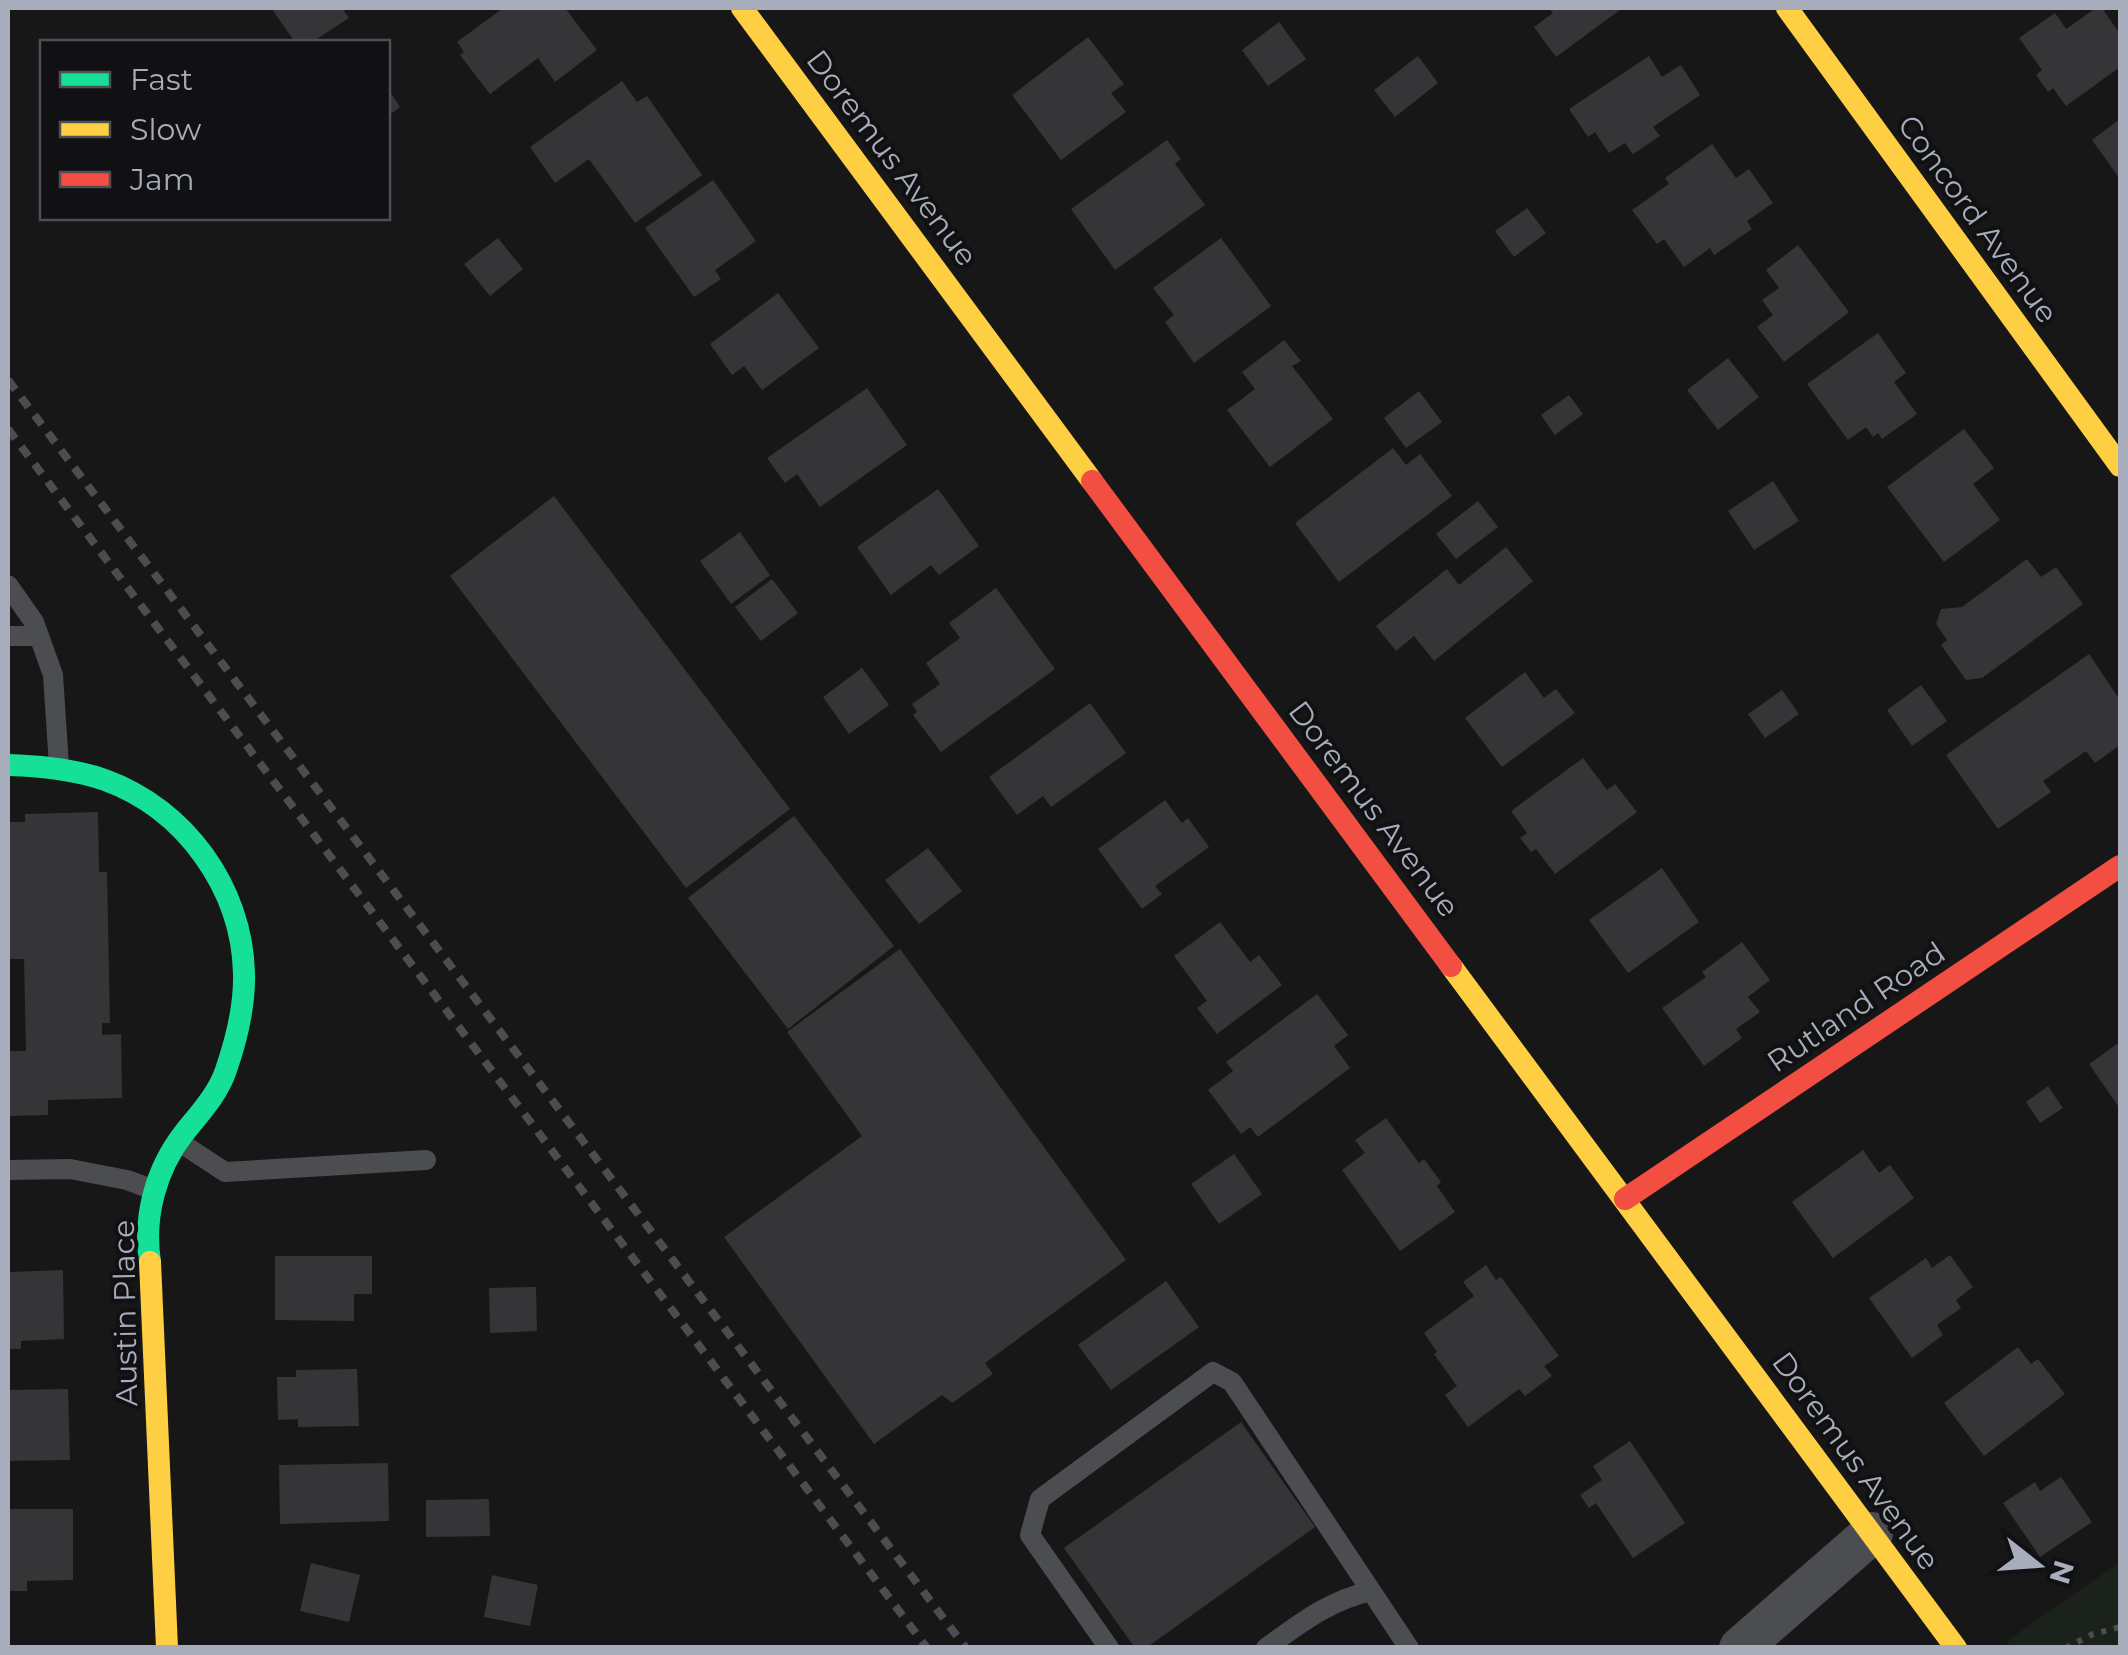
<svg xmlns="http://www.w3.org/2000/svg" width="2128" height="1655" viewBox="0 0 2128 1655" font-family="Montserrat,sans-serif">
  <style>
    .green { fill: #1b221c }
    .building { fill: #353537 }
    .lines { fill: none; stroke-linecap: round; stroke-linejoin: round }
    .path { stroke: #4d4e52; stroke-width: 6; stroke-dasharray: 5 8; stroke-linecap: butt }
    .lane { stroke: #4b4d51; stroke-width: 20 }
    .street { stroke: #4b4d51; stroke-width: 42 }
    .fast { stroke: #16e098; stroke-width: 22 }
    .slow { stroke: #ffcf43; stroke-width: 22 }
    .jam { stroke: #f24e42; stroke-width: 22 }
    .rail { stroke: #4b4d50; stroke-width: 8; stroke-dasharray: 12 10; stroke-linecap: butt }
    .labels { text-anchor: middle; dominant-baseline: central; stroke-width: 8; stroke-linejoin: round; paint-order: stroke }
    .street-label { font-size: 30px; fill: #a7adba; stroke: #111114 }
  </style>
  <rect width="100%" height="100%" fill="#171718"/>
  <path class="green" d="M2120,1562v85h-109l-4,-6z"/>
  <g class="building">
    <path d="M271,8h71l7,10 -37,24h-17z"/>
    <path d="M503,8h62l32,42 -42,32 -17,-24 -48,36 -30,-39 4,-3 -7,-10z"/>
    <path d="M1549,8h69l2,2 -64,47 -22,-30 19,-14z"/>
    <path d="M2096,8h6l18,26v33l-54,39 -13,-18 -5,4 -12,-17 6,-5 -23,-32 36,-25 11,16z"/>
    <path d="M1279,22l27,37 -38,27 -26,-36z"/>
    <path d="M1088,37l36,47 -13,9 15,19 -65,48 -49,-65z"/>
    <path d="M1418,56l20,27 -43,34 -21,-27z"/>
    <path d="M1649,56l13,21 19,-12 19,30 -47,32 7,9 -27,18 -8,-11 -16,10 -14,-21 -7,5 -19,-28z"/>
    <path d="M622,81l15,21 10,-6 55,79 -67,48 -46,-64 -34,24 -25,-36z"/>
    <path d="M388,89l12,18 -12,9z"/>
    <path d="M2120,119v60l-28,-39z"/>
    <path d="M1167,140l14,19 -6,5 30,41 -90,65 -44,-61z"/>
    <path d="M1712,144l24,34 13,-9 24,34 -26,18 5,8 -38,26 -4,-7 -26,19 -20,-28 -7,5 -25,-34 37,-26 -4,-6z"/>
    <path d="M713,180l43,61 -41,29 6,9 -27,18 -49,-69z"/>
    <path d="M1527,208l19,25 -32,24 -19,-26z"/>
    <path d="M498,238l25,31 -33,27 -26,-32z"/>
    <path d="M1221,238l50,68 -77,57 -29,-41 9,-7 -21,-27z"/>
    <path d="M1798,245l51,67 -65,50 -27,-35 16,-12 -11,-15 17,-12 -13,-18z"/>
    <path d="M778,293l41,55 -57,42 -18,-24 -12,9 -22,-31z"/>
    <path d="M1878,333l28,40 -12,9 23,32 -35,25 -4,-6 -5,4 -7,-10 -18,13 -41,-56z"/>
    <path d="M1284,340l17,21 -9,5 41,53 -63,48 -43,-57 28,-21 -13,-17z"/>
    <path d="M1728,358l31,39 -41,33 -31,-40z"/>
    <path d="M867,388l40,57 -87,62 -23,-33 -12,9 -18,-25z"/>
    <path d="M1419,391l23,31 -36,26 -22,-30z"/>
    <path d="M1569,395l14,19 -28,21 -14,-20z"/>
    <path d="M1964,429l30,39 -21,16 27,36 -56,42 -57,-75z"/>
    <path d="M1393,448l13,17 14,-11 32,42 -113,86 -44,-59z"/>
    <path d="M1773,481l26,40 -45,29 -26,-39z"/>
    <path d="M938,489l41,57 -40,29 -8,-10 -40,30 -34,-48z"/>
    <path d="M554,496l236,313 -104,79 -236,-312z"/>
    <path d="M1478,501l20,26 -42,32 -20,-25z"/>
    <path d="M740,532l30,43 -39,29 -31,-43z"/>
    <path d="M1506,547l27,34 -99,80 -20,-25 -18,15 -20,-25 71,-57 12,16z"/>
    <path d="M2027,559l14,18 15,-10 27,37 -101,74 -16,2 -25,-35 6,-5 -11,-16 5,-15 21,-2z"/>
    <path d="M772,579l26,34 -37,28 -26,-34z"/>
    <path d="M996,588l59,81 -114,83 -28,-37 4,-3 -5,-8 28,-20 -14,-21 34,-25 -11,-15z"/>
    <path d="M2089,654l31,46v45l-25,18 -9,-12 -43,30 8,11 -53,37 -52,-74z"/>
    <path d="M862,668l27,37 -40,29 -26,-37z"/>
    <path d="M1525,672l19,26 12,-9 19,24 -73,54 -37,-49z"/>
    <path d="M1921,685l26,36 -35,25 -25,-36z"/>
    <path d="M1782,690l17,24 -34,24 -17,-24z"/>
    <path d="M1090,703l36,50 -75,54 -8,-11 -26,19 -28,-38z"/>
    <path d="M1583,758l24,32 8,-6 22,28 -82,62 -19,-25 -5,3 -11,-14 7,-5 -16,-22z"/>
    <path d="M1165,800l17,23 6,-5 21,29 -54,39 7,8 -20,15 -44,-60z"/>
    <path d="M98,812l1,60h8l3,151h-8v12l19,-1 1,64 -74,2v15l-40,1v-65h18l-2,-92h-16v-137h17v-8z"/>
    <path d="M794,816l100,130 -106,83 -100,-131z"/>
    <path d="M928,848l34,43 -43,33 -34,-44z"/>
    <path d="M1662,868l37,54 -71,51 -39,-53z"/>
    <path d="M1220,922l30,40 9,-7 23,30 -65,49 -20,-26 10,-7 -33,-45z"/>
    <path d="M1742,942l28,38 -22,17 12,15 -24,17 6,9 -38,28 -42,-58 44,-31 -4,-5z"/>
    <path d="M900,949l226,311 -141,103 8,11 -41,29 -10,-8 -68,49 -150,-207 138,-101 -75,-104z"/>
    <path d="M1317,994l31,41 -14,11 16,22 -92,69 -8,-10 -9,7 -33,-44 25,-19 -7,-9z"/>
    <path d="M2120,1042v67l-31,-45z"/>
    <path d="M2048,1086l15,22 -23,15 -14,-21z"/>
    <path d="M1386,1118l33,45 5,-4 17,23 -4,4 18,26 -55,39 -58,-81 23,-17 -10,-13z"/>
    <path d="M1863,1150l16,23 11,-8 24,33 -81,60 -41,-56z"/>
    <path d="M1234,1154l28,40 -43,30 -28,-40z"/>
    <path d="M1950,1255l23,32 -17,13 5,8 -24,17 6,10 -31,23 -43,-60 57,-40 6,10z"/>
    <path d="M275,1256h97v38h-18v27l-79,-1z"/>
    <path d="M1486,1265l10,15 5,-3 58,79 -15,10 8,10 -27,20 -6,-7 -51,38 -23,-32 12,-9 -23,-32 3,-2 -13,-19 50,-37 -11,-14z"/>
    <path d="M63,1270l1,69 -43,2v8h-13v-77z"/>
    <path d="M1166,1281l33,46 -88,63 -33,-45z"/>
    <path d="M536,1287l1,44 -47,2 -1,-45z"/>
    <path d="M2018,1347l13,17 7,-5 27,35 -81,62 -40,-53z"/>
    <path d="M357,1369l2,57 -61,1v-8l-20,1 -1,-43h19v-7z"/>
    <path d="M68,1389l2,71 -62,1v-71z"/>
    <path d="M1241,1422l74,105 -169,121h-11l-71,-100z"/>
    <path d="M1630,1441l55,82 -52,35 -37,-55 -7,5 -9,-13 22,-15 -9,-14z"/>
    <path d="M388,1463l1,58 -109,3 -1,-59z"/>
    <path d="M2061,1477l31,45 -52,35 -37,-54 32,-21 5,9z"/>
    <path d="M489,1499l1,37 -64,1v-37z"/>
    <path d="M8,1509h65v71l-46,1v10h-19z"/>
    <path d="M311,1563l49,12 -11,47 -49,-11z"/>
    <path d="M492,1575l46,10 -8,41 -46,-9z"/>
  </g>
  <g class="lines">
    <path class="path" d="M2066,1648l27,-14 27,-7"/>
    <g class="lane">
      <path d="M8,585l26,37 19,53 6,91"/>
      <path d="M8,636h31"/>
      <path d="M181,1143l44,29 201,-12"/>
      <path d="M8,1170l62,-1 57,11 27,10"/>
      <path d="M1109,1648l-79,-113 10,-36 173,-127 19,10 177,266"/>
      <path d="M1266,1648c35,-25 62,-47 105,-57"/>
    </g>
    <path class="street" d="M1740,1648l132,-115"/>
    <path class="fast" d="M8,765c33,1 66,4 97,15 80,29 137,108 139,193 1,33 -7,65 -18,97 -8,24 -26,43 -42,63 -28,36 -41,83 -34,129"/>
    <g class="slow">
      <path d="M742,8l350,473"/>
      <path d="M1787,8l333,458"/>
      <path d="M1451,966l505,682"/>
      <path d="M150,1262l17,386"/>
    </g>
    <g class="jam">
      <path d="M1092,481l359,485"/>
      <path d="M1625,1199l495,-333"/>
    </g>
    <g class="rail">
      <path d="M8,380l958,1268"/>
      <path d="M8,429l919,1219"/>
    </g>
  </g>
  <g class="labels">
    <g class="street-label">
      <text transform="translate(892 158) rotate(53)">Doremus Avenue</text>
      <text transform="translate(1978 219) rotate(54)">Concord Avenue</text>
      <text transform="translate(1374 809) rotate(53)">Doremus Avenue</text>
      <text transform="translate(1856 1007) rotate(-34)">Rutland Road</text>
      <text transform="translate(125 1313) rotate(-91)">Austin Place</text>
      <text transform="translate(1856 1461) rotate(54)">Doremus Avenue</text>
    </g>
  </g>
  <rect width="2128" height="1655" fill="none" stroke="#a7adba" stroke-width="20"/>
  <rect x="40" y="40" width="350" height="180" fill="#111114" stroke="#4d4f56" stroke-width="2.5"/>
  <rect x="60" y="72" width="50" height="15" fill="#16e098" stroke="#4d4f56" stroke-width="2.5"/>
  <text x="130" y="90" font-size="30" fill="#a7adba">Fast</text>
  <rect x="60" y="122" width="50" height="15" fill="#ffcf43" stroke="#4d4f56" stroke-width="2.5"/>
  <text x="130" y="140" font-size="30" fill="#a7adba">Slow</text>
  <rect x="60" y="172" width="50" height="15" fill="#f24e42" stroke="#4d4f56" stroke-width="2.5"/>
  <text x="130" y="190" font-size="30" fill="#a7adba">Jam</text>
  <g transform="translate(2038 1565) rotate(107)" stroke="#111114" stroke-width="8" paint-order="stroke">
  <path d="M0-8L18 38L0 25L-18 38Z" fill="#a7adba"/>
  <text y="-15" font-size="28" font-weight="bold" text-anchor="middle" fill="#a7adba">N</text>
  </g>
</svg>
